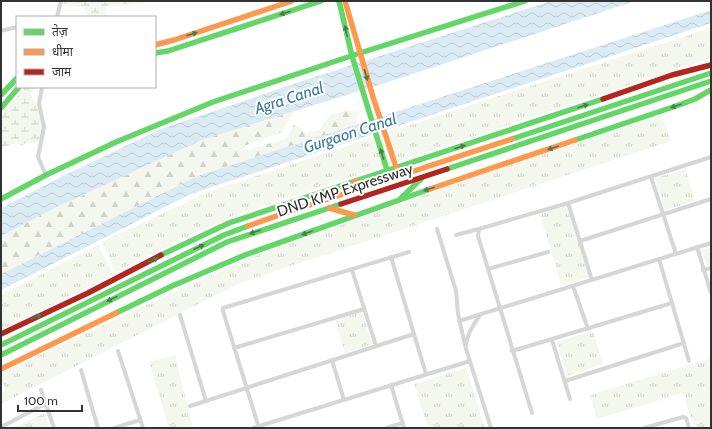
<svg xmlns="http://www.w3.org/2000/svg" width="712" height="429" viewBox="0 0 712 429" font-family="Cabin,'Noto Sans Devanagari',sans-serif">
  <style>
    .grass { fill: url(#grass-tufts) }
    .forest { fill: url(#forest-firs) }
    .wetland { fill: url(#wetland-marsh) }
    .water { fill: url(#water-waves) }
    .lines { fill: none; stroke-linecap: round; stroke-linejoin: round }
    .street { stroke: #d6d6d6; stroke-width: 4 }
    .fast { stroke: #63d668; stroke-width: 5.5 }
    .slow { stroke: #ff974d; stroke-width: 5.5 }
    .jam { stroke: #b3261e; stroke-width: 5.5 }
    .oneway { fill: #487c4a }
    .labels { text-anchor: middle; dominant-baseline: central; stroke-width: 4; stroke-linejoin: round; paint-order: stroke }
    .street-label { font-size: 15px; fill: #323232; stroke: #fff }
    .water-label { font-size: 16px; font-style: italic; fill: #37799d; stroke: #fff }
  </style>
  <defs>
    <pattern id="grass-tufts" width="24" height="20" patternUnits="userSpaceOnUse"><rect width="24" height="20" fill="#f3f7ee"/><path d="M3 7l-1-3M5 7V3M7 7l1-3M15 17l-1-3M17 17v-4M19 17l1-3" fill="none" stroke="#d1d4cd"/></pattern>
    <pattern id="forest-firs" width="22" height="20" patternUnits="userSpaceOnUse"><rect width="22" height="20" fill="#f3f7ee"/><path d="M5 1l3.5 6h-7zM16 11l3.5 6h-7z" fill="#d1d4cd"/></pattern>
    <pattern id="wetland-marsh" width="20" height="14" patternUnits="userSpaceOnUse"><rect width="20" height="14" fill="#f3f7ee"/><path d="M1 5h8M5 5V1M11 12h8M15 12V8" fill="none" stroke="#d1d4cd"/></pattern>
    <pattern id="water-waves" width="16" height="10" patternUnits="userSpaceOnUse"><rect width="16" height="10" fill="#dbebf4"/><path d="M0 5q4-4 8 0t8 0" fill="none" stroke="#bccad2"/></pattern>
  </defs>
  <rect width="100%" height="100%" fill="#fff"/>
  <g class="grass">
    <path d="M711,28v30l-478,158 -60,27 -57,29 -14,-30 106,-50 272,-90z"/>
    <path d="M662,116l9,25 -429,141 -241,122v-11l6,-2 -6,-10v-8l243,-113 298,-107z"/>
    <path d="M685,169l10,32 -30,9 -10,-32z"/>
    <path d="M566,204l23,73 -27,9 -23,-73z"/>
    <path d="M98,245l15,29 -112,56v-35z"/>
    <path d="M711,248v17l-4,1 -5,-16z"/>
    <path d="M362,311l10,33 -27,9 -10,-33z"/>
    <path d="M593,331l10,33 -36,12 -10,-34z"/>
    <path d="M175,355l18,73h-24l-20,-66z"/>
    <path d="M711,358v70h-17l-11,-35 -86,26 -7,-24z"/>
    <path d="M466,368l19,60h-57l-14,-44z"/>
    <path d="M45,413l5,15h-37z"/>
  </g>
  <path class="forest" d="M295,111l-13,21 -38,14 2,4 40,-11 8,-15 12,9 13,-3 11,-15 15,-4 14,1 -4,13 -158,51 -196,98v-38l56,-29 145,-67z"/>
  <g class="wetland">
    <path d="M61,1h83v2l-38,3v8l2,3h-20l-4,-9 -24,-5z"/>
    <path d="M25,87h10l-5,7 7,12 6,26 -6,11h-11l-5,3 -5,-3 -15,5v-32z"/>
  </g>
  <g class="water">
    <path d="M551,1h84l-253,83 -180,56 -145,67 -56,29v-28l68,-35 92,-44 135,-46z"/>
    <path d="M711,10v13l-505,166 -19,7 -186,94v-16l196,-98z"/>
  </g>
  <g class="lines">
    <g class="street">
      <path d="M57,17l4,-16"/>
      <path d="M1,31l16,-4"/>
      <path d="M42,87l-3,17 5,23 -6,30 8,18"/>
      <path d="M651,177l25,77"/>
      <path d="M568,203l24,77"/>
      <path d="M437,229l19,62 2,23 8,35 25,79"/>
      <path d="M456,235l23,-6"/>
      <path d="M580,241l131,-42"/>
      <path d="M697,247l14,46"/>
      <path d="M391,257l35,117"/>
      <path d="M659,259l30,102"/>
      <path d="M488,269l60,-17"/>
      <path d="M352,270l24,76"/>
      <path d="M703,270l8,-2"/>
      <path d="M573,286l15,43"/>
      <path d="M180,315l26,86"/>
      <path d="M459,321l252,-78"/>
      <path d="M552,340l18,59"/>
      <path d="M466,345c1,-12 8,-22 15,-31"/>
      <path d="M234,348l130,-39"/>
      <path d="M118,351l25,77"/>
      <path d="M512,351l160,-48"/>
      <path d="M332,360l12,40"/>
      <path d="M81,370l17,58"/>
      <path d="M565,381l119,-38"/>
      <path d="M391,385l13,43"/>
      <path d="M41,390l13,38"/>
      <path d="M190,406l224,-72"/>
      <path d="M532,413l-54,-177 1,-7 89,-26 143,-46"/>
      <path d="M1,427l44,-23"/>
      <path d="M114,428l26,-8"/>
      <path d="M253,428l217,-67"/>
      <path d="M259,428l-36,-117v-3l186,-56"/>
      <path d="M386,428l17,-5"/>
      <path d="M644,428l39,-11 3,1 3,10"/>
    </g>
    <g class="fast">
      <path d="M339,1l13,55 35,114"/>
      <path d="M155,53l13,-2 153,-50"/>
      <path d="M1,95l16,-17"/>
      <path d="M1,108l18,-21"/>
      <path d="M512,139l199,-66"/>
      <path d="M575,140l104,-35 16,-6 16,-9"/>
      <path d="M447,169l264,-88"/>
      <path d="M401,198l21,-20"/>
      <path d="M1,199l45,-24 70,-33 97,-40 147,-49 165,-52"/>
      <path d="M161,255l68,-32 374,-124"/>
      <path d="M116,313l56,-27 73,-31 185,-66"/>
      <path d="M1,345l223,-110 24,-9"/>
      <path d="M1,355l226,-113 114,-38"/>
    </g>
    <g class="slow">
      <path d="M345,1l28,96 23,70"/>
      <path d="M155,45l19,-5 118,-39"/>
      <path d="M430,189l145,-49"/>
      <path d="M349,192l7,-11"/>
      <path d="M329,208l25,7"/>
      <path d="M248,226l37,-13 227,-74"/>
      <path d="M1,369l115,-56"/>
    </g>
    <g class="jam">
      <path d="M603,99l69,-24 39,-10"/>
      <path d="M341,204l106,-35"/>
      <path d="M1,334l87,-41 73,-38"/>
    </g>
  </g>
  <defs><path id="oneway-solid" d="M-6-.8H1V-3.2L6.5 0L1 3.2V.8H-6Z"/></defs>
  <g class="oneway">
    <use href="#oneway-solid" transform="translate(285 13) rotate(162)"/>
    <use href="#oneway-solid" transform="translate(346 31) rotate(-103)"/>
    <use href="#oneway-solid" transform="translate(192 34) rotate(-18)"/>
    <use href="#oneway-solid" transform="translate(366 75) rotate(73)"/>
    <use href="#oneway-solid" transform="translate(583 106) rotate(-19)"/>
    <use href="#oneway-solid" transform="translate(676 106) rotate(161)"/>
    <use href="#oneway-solid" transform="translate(460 147) rotate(-18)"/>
    <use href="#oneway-solid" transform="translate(553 148) rotate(161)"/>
    <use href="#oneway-solid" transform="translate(382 154) rotate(-107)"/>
    <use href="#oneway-solid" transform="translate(429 189) rotate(162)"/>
    <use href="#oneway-solid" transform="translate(255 232) rotate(160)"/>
    <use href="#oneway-solid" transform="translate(307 233) rotate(160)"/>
    <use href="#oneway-solid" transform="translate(199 247) rotate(-25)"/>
    <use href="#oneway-solid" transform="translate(153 260) rotate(-25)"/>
    <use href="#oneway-solid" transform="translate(112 299) rotate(154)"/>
    <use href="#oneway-solid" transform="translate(36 317) rotate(-25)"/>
  </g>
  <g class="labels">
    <g class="street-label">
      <text transform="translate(345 190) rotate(-18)">DND KMP Expressway</text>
    </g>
    <g class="water-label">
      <text transform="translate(289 98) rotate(-18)">Agra Canal</text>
      <text transform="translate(350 133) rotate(-18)">Gurgaon Canal</text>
    </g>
  </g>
  <rect width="712" height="429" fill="none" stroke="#323232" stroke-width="4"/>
  <rect x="16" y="16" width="140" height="72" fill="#ffffff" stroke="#adadad"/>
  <rect x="24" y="29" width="20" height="6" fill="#63d668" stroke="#adadad"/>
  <text x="52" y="36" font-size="12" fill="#323232">तेज़</text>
  <rect x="24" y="49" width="20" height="6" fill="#ff974d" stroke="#adadad"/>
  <text x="52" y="56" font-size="12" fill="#323232">धीमा</text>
  <rect x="24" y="69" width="20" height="6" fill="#b3261e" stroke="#adadad"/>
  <text x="52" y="76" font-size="12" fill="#323232">जाम</text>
  <path d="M18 405v6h64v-6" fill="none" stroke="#323232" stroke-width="2"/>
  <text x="24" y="405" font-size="12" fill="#323232" stroke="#ffffff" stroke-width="3" paint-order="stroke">100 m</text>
</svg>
